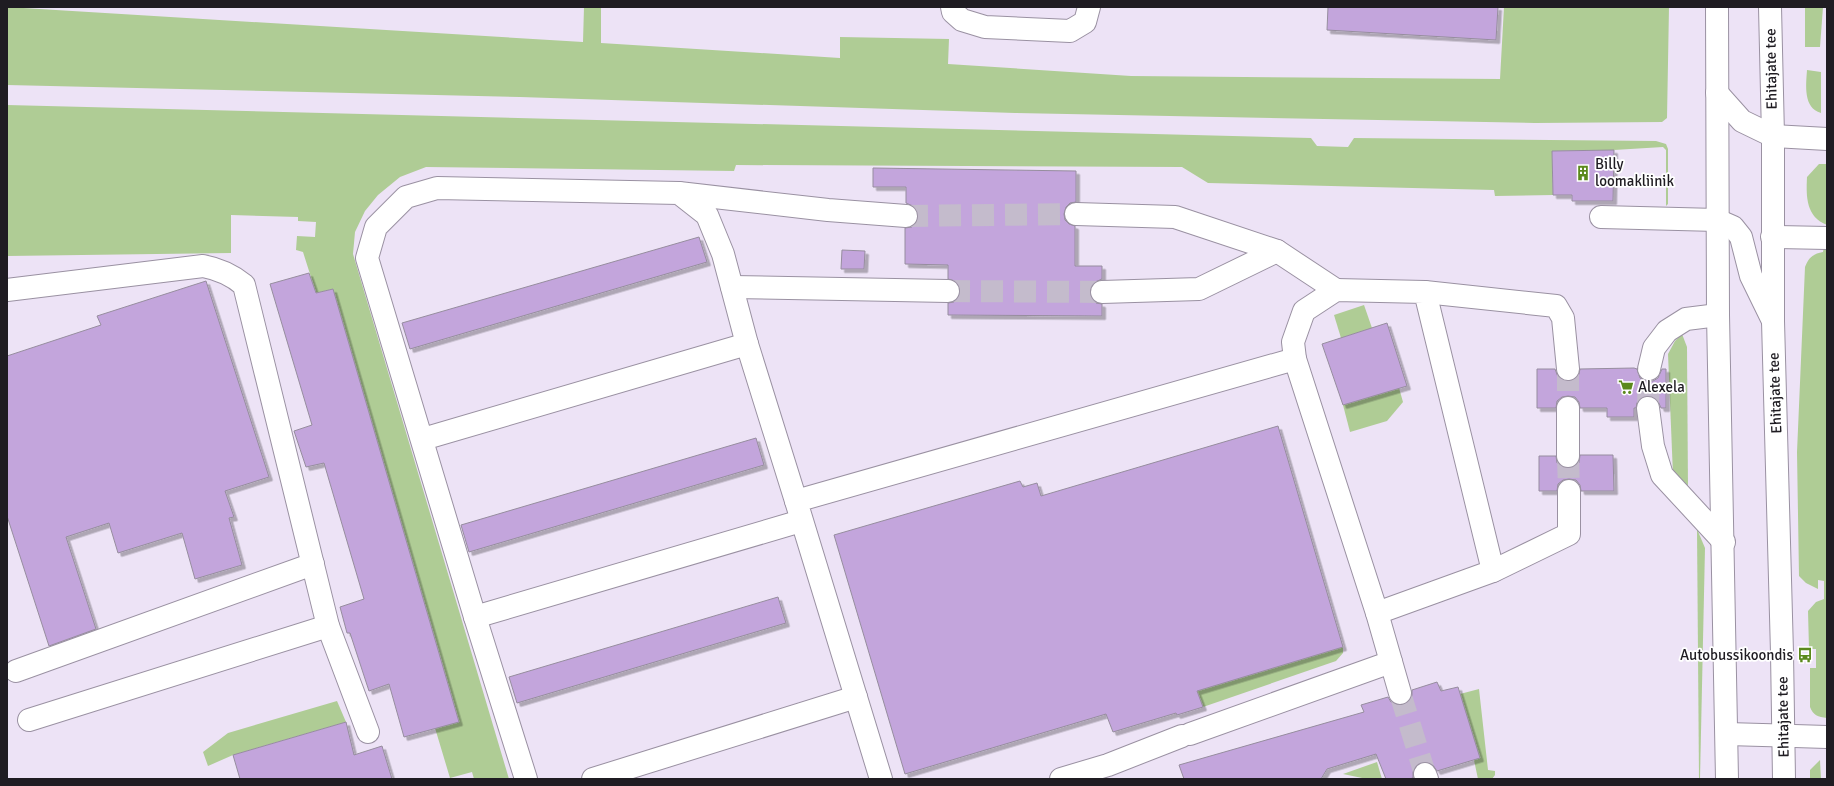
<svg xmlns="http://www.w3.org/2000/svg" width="1834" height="786" viewBox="0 0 1834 786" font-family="Signika,sans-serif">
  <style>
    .green { fill: #afcc95 }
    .building { fill: #c3a5dc; stroke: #968d9e; filter: url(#shadow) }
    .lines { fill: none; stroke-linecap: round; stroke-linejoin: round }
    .minor-tunnel { stroke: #c4bbcc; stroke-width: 22; stroke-dasharray: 22 11; stroke-linecap: butt }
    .minor-casing { stroke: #9a91a2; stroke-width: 24 }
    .major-casing { stroke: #9a91a2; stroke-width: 24 }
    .minor { stroke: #fff; stroke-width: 22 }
    .major { stroke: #fff; stroke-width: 22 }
    .labels { text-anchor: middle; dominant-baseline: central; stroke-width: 3.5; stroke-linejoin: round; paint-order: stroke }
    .street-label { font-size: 15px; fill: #1f1c22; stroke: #fff }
    .poi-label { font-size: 15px; fill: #1f1c22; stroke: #fff; text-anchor: start }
  </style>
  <defs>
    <filter id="shadow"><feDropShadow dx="3.5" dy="3.5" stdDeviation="0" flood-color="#0004"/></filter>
  </defs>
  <rect width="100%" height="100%" fill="#ede3f6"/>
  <g class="green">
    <path d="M7,7l576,35 1,-35h17v36l239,15v-21l109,2 -1,25 183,12 369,3 4,-72h165l-2,111 -5,4 -127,1 -520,-10 -495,-16 -513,-12z"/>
    <path d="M1805,7h18l-3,40h-15z"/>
    <path d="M1807,70l14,2v41c-18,-5 -15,-28 -14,-43z"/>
    <path d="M7,105l1304,33 6,8 31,1 6,-9 302,3 10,3 2,5v55l-2,2v-56l-3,-3 -49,3 -62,1 1,44 -58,1 -1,-6 -286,-7 -26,-16 -446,-2 -2,6 -308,-4 -26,10 -22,18 -13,16 -10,21 -2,22 156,525h-35l-2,-7 -22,6 -15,-50 24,-7 -126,-432 -17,4 -13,-41 -7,-2 1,-14 18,1 1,-15 -18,-1v-4l-67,-2v38l-224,3z"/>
    <path d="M1819,164h8v61c-21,-8 -21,-28 -20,-48z"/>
    <path d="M1824,246h3v472c-9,-1 -14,-3 -17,-11v-39h6v-19h-7l-1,-38 8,-9 8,-3v-18l-6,-1v9l-12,-6 -7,-7 -2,-124 8,-185c4,-10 8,-13 18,-15z"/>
    <path d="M1364,305l8,23 -31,10 -7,-23z"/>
    <path d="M1682,334l5,13 1,144 -15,-16 -5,-121 7,-13z"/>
    <path d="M1399,388l4,14 -16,19 -37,11 -7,-27z"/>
    <path d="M1697,529l8,19 -5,231h-1z"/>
    <path d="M1343,647v6l-7,8 -133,46 -6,-16z"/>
    <path d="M1479,689l9,81 7,1v4l-3,4h-14l-18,-85z"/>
    <path d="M337,701l9,21 -113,33 -25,11 -5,-14 25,-19z"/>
    <path d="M1820,760l1,19h-11v-9z"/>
    <path d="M1377,762l5,17h-15l-24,-5z"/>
  </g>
  <g class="building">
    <path d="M1328,7h170l-2,33 -169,-10z"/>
    <path d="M1614,150l-1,51h-41v-6h-19l-1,-44z"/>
    <path d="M873,168l203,3v31l-6,1 -4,4 -2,7 1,6 4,4 6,2v40h27v13l-7,3 -4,4 -1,6 2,7 4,4 6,1v12l-154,-1v-12l6,-1 5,-5 1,-5 -1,-7 -4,-4 -7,-2v-14l-43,-1v-36l7,-1 4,-4 2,-6 -1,-6 -4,-5 -7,-3v-16h-33z"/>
    <path d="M699,237l8,25 -297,87 -8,-26z"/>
    <path d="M842,250l23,1 -1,18h-23z"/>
    <path d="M309,273l7,20 17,-4 126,433 -55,15 -15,-53 -20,7 -19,-58h-3l-7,-26 24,-8 -40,-136 -18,4 -12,-36 18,-6 -42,-141z"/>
    <path d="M206,281l63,196 -44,14 9,26 -5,1 13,47 -47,14 -13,-46 -64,20 -9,-30 -43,14 30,92 -47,17 -42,-130v-160l94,-31 -4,-9z"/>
    <path d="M1387,323l20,63 -64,19 -21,-61z"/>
    <path d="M1634,368l3,1 3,9 6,3h7l5,-3 4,-9h4v39h-5l-3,-7 -5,-4 -7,-1 -6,2 -3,5 -1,5h-2v9h-27v-9h-27l-1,-6 -4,-5 -7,-1 -6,1 -5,4 -1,7h-19v-39h18l3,8 4,3 7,1 7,-2 3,-5 1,-5z"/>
    <path d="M1278,426l65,221 -146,44 6,16 -26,8 -1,-2 -63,19 -7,-18 -201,60 -71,-239 186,-54 3,6 14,-4 4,13z"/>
    <path d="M756,438l8,27 -295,87 -8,-27z"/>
    <path d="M1580,455h33l1,36h-33l-1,-6 -4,-5 -7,-1 -6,1 -5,4 -1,7h-18v-35h17l1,7 5,4 6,1 6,-1 5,-4z"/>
    <path d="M778,597l8,26 -269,80 -8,-26z"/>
    <path d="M1437,682l4,9 17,-4 22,71 -43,13 -5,-7 -5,-2h-6l-6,5 -2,5v6l-4,1h-23l-10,-25 -49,15 -6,10h-137l-5,-14 185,-53 -3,-7 27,-8 3,5 6,3h7l5,-3 3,-6v-6z"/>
    <path d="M346,722l8,33 28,-9 10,33h-152l-7,-24z"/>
  </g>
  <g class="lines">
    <g class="minor-tunnel">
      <path d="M906,216l170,-2"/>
      <path d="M948,291l154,1"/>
      <path d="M1568,369v39"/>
      <path d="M1648,408l1,-39"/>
      <path d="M1568,456l1,35"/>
      <path d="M1400,693l25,81"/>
    </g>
    <g class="minor-casing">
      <g id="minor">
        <path d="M952,7l1,5 9,8 23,7 85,4 15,-9 4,-15"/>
        <path d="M1717,93l25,28 31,15 54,3"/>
        <path d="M679,193l149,17 78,6"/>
        <path d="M1076,214l99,3 102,34 59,39"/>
        <path d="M1601,217l116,3 16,7 8,10 10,39 22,45"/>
        <path d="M1772,237l55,1"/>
        <path d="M732,287l216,4"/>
        <path d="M7,290l196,-24c16,3 28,8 41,19l84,341 40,106"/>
        <path d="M1102,292l97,-3 78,-38"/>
        <path d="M1425,292l131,14 7,12 5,51"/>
        <path d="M1295,359l-2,-17 11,-31 32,-21 89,2 68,279 -116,42"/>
        <path d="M1649,369l5,-21 13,-17 19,-12 32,-4"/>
        <path d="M1568,408v48"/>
        <path d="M1648,408l5,38 9,29 62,67"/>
        <path d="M423,439l324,-95"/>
        <path d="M1493,571l76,-37v-43"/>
        <path d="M475,617l326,-96"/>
        <path d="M16,671l297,-107"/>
        <path d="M29,720l299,-94"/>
        <path d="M1190,734l201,-72"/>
        <path d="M1727,734l100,3"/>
        <path d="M1425,774l2,5"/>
        <path d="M526,779l-51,-162 -108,-359 9,-31 30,-30 31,-9 242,5 28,22 16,39 24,90 49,157"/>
        <path d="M593,779l263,-82"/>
        <path d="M881,779l-85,-278 499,-142 82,254 23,80"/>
        <path d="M1061,779l47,-14 74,-29"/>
      </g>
    </g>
    <g class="major-casing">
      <g id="major">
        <path d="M1717,7l1,308 9,464"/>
        <path d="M1770,7l3,129v185l9,332 2,126"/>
      </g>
    </g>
    <use href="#minor" class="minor"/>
    <use href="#major" class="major"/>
  </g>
  <defs>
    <g id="building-bare" transform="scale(1.2)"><path d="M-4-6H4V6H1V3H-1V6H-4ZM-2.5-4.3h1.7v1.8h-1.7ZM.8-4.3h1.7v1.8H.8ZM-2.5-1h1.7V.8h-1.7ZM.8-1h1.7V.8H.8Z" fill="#5b891c" stroke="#fff" stroke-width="2.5" paint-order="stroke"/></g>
    <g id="supermarket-bare" transform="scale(1.2)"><path d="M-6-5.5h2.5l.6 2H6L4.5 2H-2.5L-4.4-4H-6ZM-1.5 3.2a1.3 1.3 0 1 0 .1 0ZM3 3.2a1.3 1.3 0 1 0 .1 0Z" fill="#5b891c" stroke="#fff" stroke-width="2.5" paint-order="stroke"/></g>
    <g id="bus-bare" transform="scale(1.2)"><path d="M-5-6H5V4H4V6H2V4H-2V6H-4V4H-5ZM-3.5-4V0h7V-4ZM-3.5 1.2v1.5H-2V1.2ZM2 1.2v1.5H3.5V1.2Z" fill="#5b891c" stroke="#fff" stroke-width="2.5" paint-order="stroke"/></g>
  </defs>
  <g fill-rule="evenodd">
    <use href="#building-bare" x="1583" y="173"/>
    <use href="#supermarket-bare" x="1626" y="387"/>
    <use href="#bus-bare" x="1805" y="655"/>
  </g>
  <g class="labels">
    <g class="street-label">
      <text transform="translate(1771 69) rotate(-91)">Ehitajate tee</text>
      <text transform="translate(1775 393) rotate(-92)">Ehitajate tee</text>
      <text transform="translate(1783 717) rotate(-91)">Ehitajate tee</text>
    </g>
    <g class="poi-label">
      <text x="1595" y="164">Billy<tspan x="1595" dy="17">loomakliinik</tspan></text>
      <text x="1638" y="387">Alexela</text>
      <text x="1793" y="655" text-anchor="end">Autobussikoondis</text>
    </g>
  </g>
  <rect width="1834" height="786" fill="none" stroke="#1f1c22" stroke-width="16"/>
</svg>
